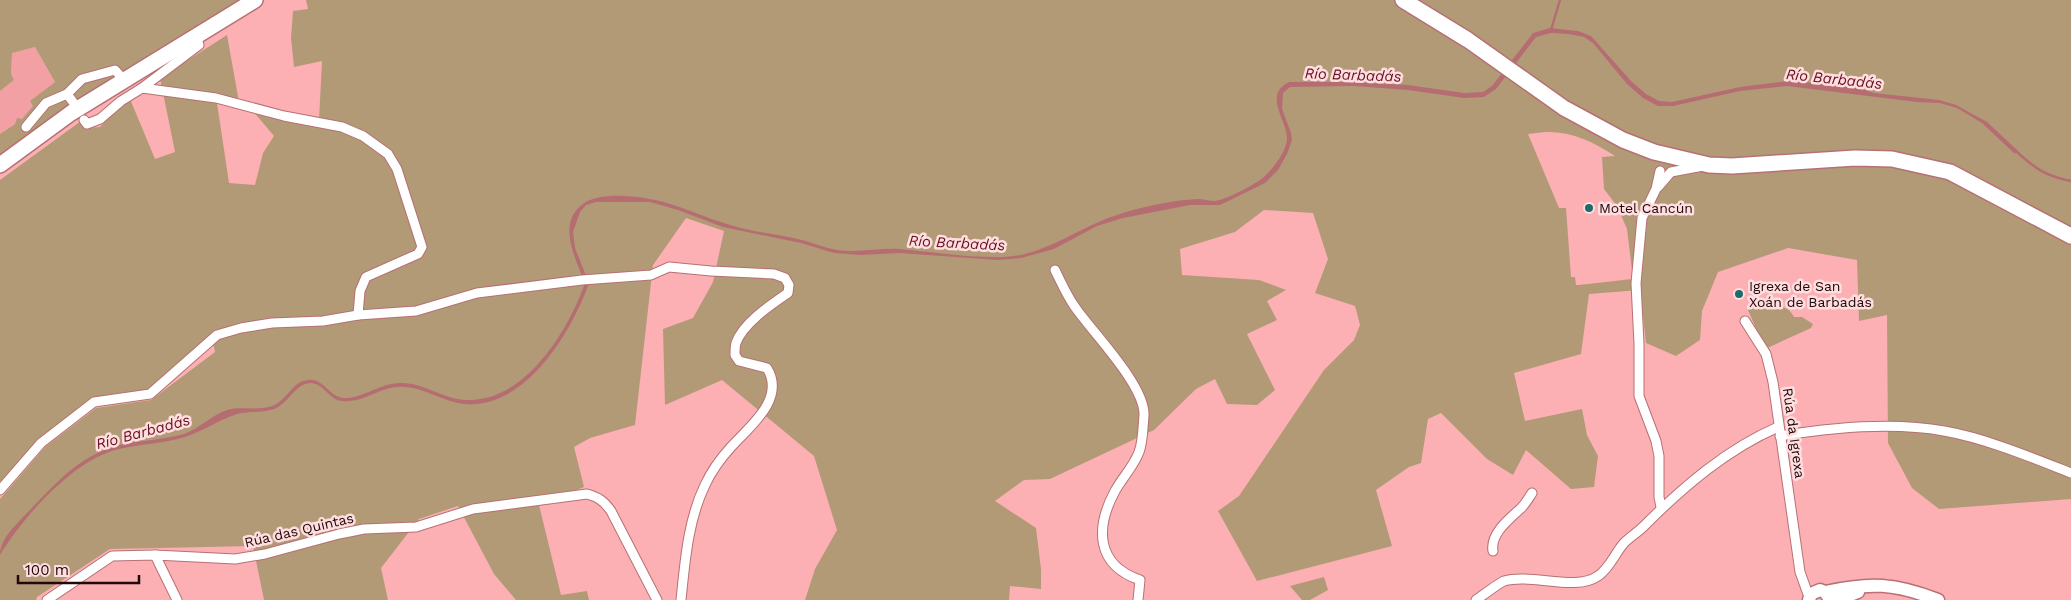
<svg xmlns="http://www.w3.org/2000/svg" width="2071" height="600" viewBox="0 0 2071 600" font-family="'Work Sans',sans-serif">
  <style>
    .built { fill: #f3a0a4 }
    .green { fill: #b29a77; fill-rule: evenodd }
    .water { fill: #b56d71 }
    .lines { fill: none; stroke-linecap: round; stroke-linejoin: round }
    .stream { stroke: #b56d71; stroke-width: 2.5 }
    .street-casing { stroke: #b77074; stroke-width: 11 }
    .secondary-casing { stroke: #b77074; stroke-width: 15 }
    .primary-casing { stroke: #b77074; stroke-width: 18 }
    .street { stroke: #fff; stroke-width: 9 }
    .secondary { stroke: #fff; stroke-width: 12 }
    .primary { stroke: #fff; stroke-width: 15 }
    .poi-dot { fill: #1e6b6c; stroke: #ffdedf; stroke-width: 2 }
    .labels { text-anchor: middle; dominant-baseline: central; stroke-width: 5; stroke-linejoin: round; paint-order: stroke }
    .poi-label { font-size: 14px; fill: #22080b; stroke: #ffdedf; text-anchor: start }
    .street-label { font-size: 14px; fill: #22080b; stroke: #ffdedf }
    .water-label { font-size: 15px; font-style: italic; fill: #680f21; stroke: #ffdedf }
  </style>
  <rect width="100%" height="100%" fill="#fcb0b3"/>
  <path class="built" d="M35,47l20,35 -25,19 4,5 -12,13 -22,15v-43l14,-11 -3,-5 1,-22z"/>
  <g class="green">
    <path d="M0,0h240l-136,83 -104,73v-22l15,-10 2,-6 5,1 11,-13 -3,-5 25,-19 -20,-35 -23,6 -1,21 3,6 -14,11z"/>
    <path d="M306,0h1765v499l-132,10 -27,-21 -24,-45 -1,-128 -28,6 -2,-61 -69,-12 -70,24 -16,39 -2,29 -24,16 -30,-13 -6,-53 -51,4 -8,60 -67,19 11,48 57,-12 5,26 11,21 -4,31 -23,2 -45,-39 -13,25 -26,-16 -46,-46 -13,6 -7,44 -12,4 -33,23 16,56 -135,35 -39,-70 21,-15 85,-126 30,-30 6,-15 -5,-19 -40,-13 13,-34 -15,-46 -49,-3 -29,22 -55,17 2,26 77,5 27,10 -19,11 10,19 -30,14 28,56 -18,15 -30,-1 -12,-25 -19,10 -42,41 -104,49 -26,1 -29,21 41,27 5,41v20l-31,-3 -1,14h-204l10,-31 22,-39 -23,-74 -92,-76 -57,25 -2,-76 30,-11 20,-36 11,-51 -38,-13 -33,47 -18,160 -45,13 -16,9 10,40 -45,18 22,90 26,-4 2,9h-73l-22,-26 -36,-68 -39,13 -38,49 7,32h-124l-11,-54 -143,3 -73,48 -1,3h-36v-101l45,-52 51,-39 55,-8 64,-48 -4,-18 -62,55 -43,6 -14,4 -10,7 -25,20 -57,56v-302l81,-59 7,7 12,-1 15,-16 15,-12 25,60 20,-7 -15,-74 67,-43 12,67 -22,1 12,80 26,2 8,-32 11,-17 -22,-26 67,10 3,-59 -28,6 -3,-29 2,-27 15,-2zM1545,132c26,-1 49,10 70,24l-13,1 2,32 13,17 10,23 6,49 -1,1 -53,6h-3l-1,-8h-4l-5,-69h-7l-31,-74z"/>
    <path d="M1767,305c11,0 22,1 27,12h8l11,7 -2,4 -46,21 -17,-39 7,-4z"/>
    <path d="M1324,577l4,13 -18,10h-8l-12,-14z"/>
  </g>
  <path class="water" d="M1550,28l28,3 13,5 40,45 15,13 13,7 13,1 68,-15 48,-6 64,5 22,7 65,7 17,5 31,17 30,28 -2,4 -33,-31 -25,-15 -17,-5 -23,-1 -130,-16 -47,5 -67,15h-15l-15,-8 -16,-14 -34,-41 -9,-6 -15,-3 -18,-1 -15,4 -40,52 -12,8 -20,1 -56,-8 -54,-4 -64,1 -7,6 -1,16 9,24 1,7 -5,14 -9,16 -13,13 -45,22h-30l-67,13 -26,8 -43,23 -33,9 -23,2 -99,-7 -39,2 -26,-2 -33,-10 -78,-16 -45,-17 -28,-8h-54l-10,3 -6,7 -7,20 2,16 14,35c-17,48 -63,126 -124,121 -22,-2 -39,-16 -61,-17 -22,-2 -41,17 -62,14 -13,-1 -18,-18 -32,-18 -15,1 -22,21 -36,26 -12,4 -25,2 -37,5 -18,6 -34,17 -52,23 -23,7 -47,7 -70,13 -43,12 -93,68 -115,105 0,-17 18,-32 28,-43 31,-32 55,-61 101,-69 19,-3 37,-4 55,-9 16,-6 28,-19 43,-24 15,-4 31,1 45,-4 15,-5 20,-25 36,-26 16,-2 21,17 35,18 20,1 38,-16 59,-15 23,0 42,17 65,17 58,2 101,-69 118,-117 -9,-23 -29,-60 -2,-79 19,-14 63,-7 84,-1 21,6 39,15 60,21 24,8 50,10 75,16 12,3 23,8 35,10 21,3 42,-2 63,-1 34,3 69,9 104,8 42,-2 75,-30 113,-42 23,-8 56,-15 80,-16 6,0 12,2 18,2 13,-2 44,-18 52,-27 9,-9 19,-23 20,-35 1,-18 -25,-44 2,-57h65l54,3 56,8 19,-1 9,-6 41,-53z"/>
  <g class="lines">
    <g class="stream">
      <path d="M1551,30l9,-30"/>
      <path d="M2015,150c19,18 30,26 56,31"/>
    </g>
    <g class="street-casing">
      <g id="street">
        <path d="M142,88l57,-43 -3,-9"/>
        <path d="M67,94l6,8"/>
        <path d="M84,120l3,4 13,-5 21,-18 21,-13 74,10 68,18 58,11 21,9 25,18 9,15 25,78 -4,7 -52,23 -6,14 -2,24"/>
        <path d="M26,127l20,-24 21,-9 15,-15 33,-9 9,10"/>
        <path d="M1660,171l-4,18 -14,29 -6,65 3,61v52l17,45 3,15v41l2,10"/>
        <path d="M1658,187l13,-15 32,-6"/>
        <path d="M1055,270c6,12 12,26 20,37 17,25 70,78 69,108 -1,11 -1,27 -5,37 -5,14 -17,26 -24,39 -20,37 -19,74 25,89l-2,20"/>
        <path d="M1745,321l21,33 7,28 27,190 9,25"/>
        <path d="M1780,436c49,-8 114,-14 164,-5 41,7 89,27 127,42"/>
        <path d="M0,490l41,-47 53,-41 56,-8 67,-59 24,-7 31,-5 51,-2 35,-6 58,-4 61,-18 105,-13 69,-5 18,-8 42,4 63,3 11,4 4,7 -1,8c-16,11 -45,30 -52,50 -1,3 -1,8 -1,12l4,6 28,7c19,31 -17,58 -36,79 -10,11 -20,25 -26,38 -17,35 -20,76 -24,115"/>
        <path d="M1493,551c-3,-17 16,-32 27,-42 5,-4 8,-10 12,-16"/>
        <path d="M155,555l22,45"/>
        <path d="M47,600l65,-44 43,-1 80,4 30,-5 74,-20 25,-5 52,-2 57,-18 114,-15c11,3 17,7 24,17l46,89"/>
        <path d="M1476,600c6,-4 23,-17 28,-19 28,-8 71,11 94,-5 12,-8 17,-23 26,-33 6,-6 14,-11 20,-17 39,-39 83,-77 134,-99"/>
      </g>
    </g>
    <g class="secondary-casing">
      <g id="secondary">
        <path d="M1825,592c45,-10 70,-9 113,8"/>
        <path d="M1809,600l2,-6 9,-4 5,2 4,6"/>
        <path d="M1837,600l21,-8"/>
      </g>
    </g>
    <g class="primary-casing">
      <g id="primary">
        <path d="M1403,0l65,40 96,68 59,32 31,12 55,13 23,1 123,-8 37,1 58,13 121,64"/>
        <path d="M0,165l71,-52 184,-113"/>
      </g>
    </g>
    <use href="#street" class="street"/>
    <use href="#secondary" class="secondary"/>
    <use href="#primary" class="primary"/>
  </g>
  <g class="poi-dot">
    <circle cx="1589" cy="208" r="5"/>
    <circle cx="1739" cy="294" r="5"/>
  </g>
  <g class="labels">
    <g class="poi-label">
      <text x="1599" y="208">Motel Cancún</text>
      <text x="1749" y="286">Igrexa de San<tspan x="1749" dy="16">Xoán de Barbadás</tspan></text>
    </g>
    <g class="street-label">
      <text transform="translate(1794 433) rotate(82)">Rúa da Igrexa</text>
      <text transform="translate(299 530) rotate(-13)">Rúa das Quintas</text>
    </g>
    <g class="water-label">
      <text transform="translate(1353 75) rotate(2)">Río Barbadás</text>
      <text transform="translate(1834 79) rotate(6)">Río Barbadás</text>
      <text transform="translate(957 243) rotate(3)">Río Barbadás</text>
      <text transform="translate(143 432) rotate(-15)">Río Barbadás</text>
    </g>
  </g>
  <path d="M18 575v8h121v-8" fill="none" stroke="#22080b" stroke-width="2.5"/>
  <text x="25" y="575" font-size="15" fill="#22080b" stroke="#ffdedf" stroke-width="4" paint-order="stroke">100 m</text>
</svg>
